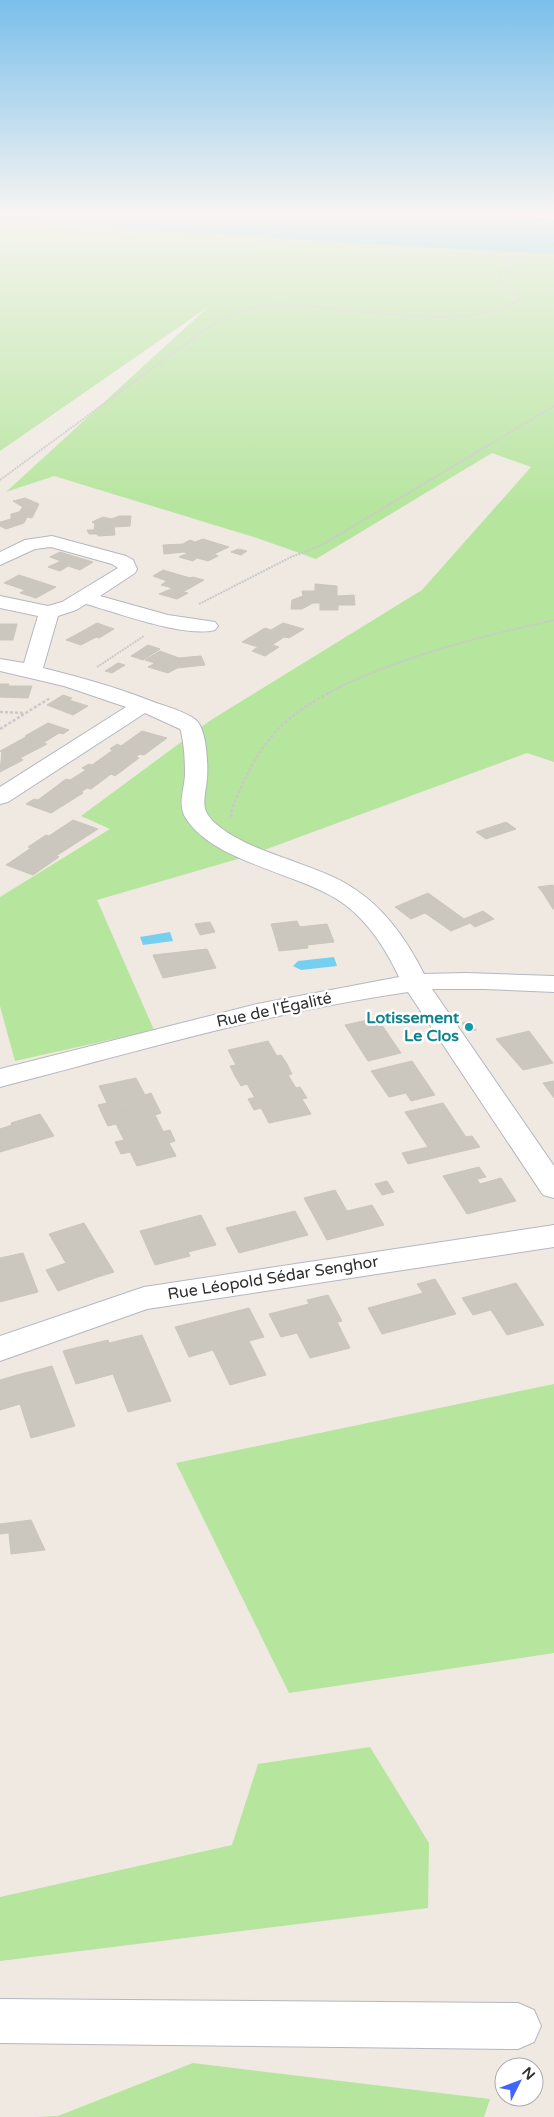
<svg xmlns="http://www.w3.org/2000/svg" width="554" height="2117" viewBox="0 0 554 2117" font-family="'Varela Round',sans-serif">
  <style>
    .green { fill: #b6e59e }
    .water { fill: #75cff0 }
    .building { fill: #cbc7bf; stroke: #cbc5ba }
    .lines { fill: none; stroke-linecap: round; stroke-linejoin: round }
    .minor-casing { stroke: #b4b7c1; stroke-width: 2 }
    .path-far1 { stroke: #c9c9c9; stroke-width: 2; stroke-dasharray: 2 1; stroke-linecap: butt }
    .path { stroke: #c9c9c9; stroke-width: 2.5; stroke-dasharray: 3 2; stroke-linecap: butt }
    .minor { fill: #fff; fill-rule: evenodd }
    .culture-dot { fill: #0f9aa8; stroke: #fff; stroke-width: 2 }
    .labels { text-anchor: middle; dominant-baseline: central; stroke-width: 5; stroke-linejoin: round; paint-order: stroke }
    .street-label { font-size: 16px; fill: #2e2e2e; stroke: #fff }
    .culture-label { font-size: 16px; font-weight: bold; fill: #0d838f; stroke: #fff; text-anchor: end }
  </style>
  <rect width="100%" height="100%" fill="#efe9e1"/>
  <g class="green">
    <path d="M0,221c185,10 369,25 554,33v508l-27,-9 -279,103 -151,44 57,130 -139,31 -15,-55v-109l110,-68 -29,-13 130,-96 211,-130 109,-123 -39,-14 -176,106 -59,-21 -203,-62 -48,16 202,-185 -208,144z"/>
    <path d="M554,1384v269l-265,40 -113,-230z"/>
    <path d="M370,1747l59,96 -1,65 -428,53v-64l232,-52 26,-81z"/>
    <path d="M193,2063l297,36 -6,18h-448l22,-1z"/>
  </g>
  <g class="water">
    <path d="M0,214h505l49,6v34c-185,-8 -369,-23 -554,-33z"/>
    <path d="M170,932l3,9 -30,4 -3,-8z"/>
    <path d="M334,957l3,9 -36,4 -8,-4 5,-5z"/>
  </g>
  <g class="building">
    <path d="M25,498l14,6 -7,14 -5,-1 -3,6 -18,6 -6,-3v-4l11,-3v-5l8,-2 4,-5 -10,-6z"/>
    <path d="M119,516h12l-1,10 -16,1 1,8 -17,1v-2h-9l-2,-4h7l1,-6 -3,-2 11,-5 9,2z"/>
    <path d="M203,539l26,8 -15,7 4,2 -10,5 -11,-3 -4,3 -14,-4 9,-4 -4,-1 -20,2 -1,-9 20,-1 7,-4 5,2z"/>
    <path d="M238,549l9,2 -6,4 -10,-3z"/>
    <path d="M60,552l33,10 -13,8 -12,-4 -8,5 -12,-4 13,-6 -11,-4z"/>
    <path d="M163,570l27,8 3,-1 11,3 -21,12 5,1 -11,6 -18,-5 14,-6 -12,-3 6,-4 -14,-5z"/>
    <path d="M19,575l37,12 -20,11 -16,-5 5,-3 -21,-7z"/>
    <path d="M315,584l22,2v10l17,-1 1,10h-17v5h-18v-7h-7l-11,6h-11l1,-9 11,-4 -1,-5h13z"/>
    <path d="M97,623l17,6 -15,9 -18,-6z"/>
    <path d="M283,623l21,6 -15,9 -5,-1 -12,8 7,2 -14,9 -13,-5 6,-4 -16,-5 23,-14 6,2z"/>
    <path d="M0,624h17l-4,16h-13z"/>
    <path d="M81,632l15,5 -15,8 -15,-5z"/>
    <path d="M148,645l12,4 -17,11 -12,-4z"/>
    <path d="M160,651l19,7 -15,8 -19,-6z"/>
    <path d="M201,656l4,9 -28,3 -9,5 -20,-6 7,-4 9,3 15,-8z"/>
    <path d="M118,663l7,2 -13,8 -7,-2z"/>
    <path d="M0,684h9l-1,2h24l-4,12 -28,-1z"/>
    <path d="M63,695l9,3 -3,2 19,6 -15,9 -26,-10z"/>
    <path d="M48,723l21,7 -6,4 -4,-1 -16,10 -18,-7z"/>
    <path d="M142,731l25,7 -23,17 -4,-1 -4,3 3,1 -24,18 -4,-2 -20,15 -4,-1 -6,4 2,1 -32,20 -25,-9 8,-5 4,1 28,-21 4,1 16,-10 -4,-2 7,-4 3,1 21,-15 -3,-1 7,-5 4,2z"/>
    <path d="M26,737l21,7 -27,14 -20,-7z"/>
    <path d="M2,751l18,7 3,2 -23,12z"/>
    <path d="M73,820l25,9 -42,27 3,1 -26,18 -27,-10 25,-17 -3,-1 18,-12 3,1z"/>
    <path d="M506,822l10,7 -30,10 -10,-7z"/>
    <path d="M553,885l1,6 -11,2 -5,-6z"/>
    <path d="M554,891v18h-1l-10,-16z"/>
    <path d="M428,893l36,26 19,-8 11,8 -19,8 -5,-4 -19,8 -26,-18 -14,6 -16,-12z"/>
    <path d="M297,921l4,9 -27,3 -3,-9z"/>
    <path d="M210,922l5,10 -15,3 -5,-11z"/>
    <path d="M327,924l7,18 -27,3 1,3 -29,3 -5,-18 27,-3 -2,-3z"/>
    <path d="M207,949l9,19 -53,10 -10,-23z"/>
    <path d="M377,1018l24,35 -33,8 -23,-36z"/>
    <path d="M470,1021l6,9 -8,2 -6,-9z"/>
    <path d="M529,1031l24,32 -30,7 -27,-31z"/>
    <path d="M268,1041l9,15 4,-1 6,9 -52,12 -5,-10 6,-1 -8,-15z"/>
    <path d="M412,1061l23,34 -24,6 -5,-8 -17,4 -18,-26z"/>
    <path d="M287,1064l5,10 -4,1 8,13 -41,10 -8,-14 -6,2 -6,-10z"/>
    <path d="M136,1078l9,17 6,-2 5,10 -53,13 -5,-11 9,-2 -8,-17z"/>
    <path d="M554,1081v17l-11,-15z"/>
    <path d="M300,1087l7,11 -5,1 9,15 -42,9 -8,-15 -7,2 -6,-11z"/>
    <path d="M156,1103l5,10 -6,2 8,16 -39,9 -8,-16 -8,2 -5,-10z"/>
    <path d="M443,1103l23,34 6,-1 8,11 -72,17 -6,-11 26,-6 -23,-35z"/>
    <path d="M40,1114l14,22 -54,16v-23l12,-4 -1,-2z"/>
    <path d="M170,1130l5,11 -6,2 7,13 -39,10 -7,-14 -9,2 -6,-12z"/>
    <path d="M479,1167l7,10 -9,2 3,5 21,-6 15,23 -49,13 -24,-38z"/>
    <path d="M387,1181l7,11 -12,3 -7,-11z"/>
    <path d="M335,1190l12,21 25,-6 12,20 -57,15 -23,-42z"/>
    <path d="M295,1211l13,24 -69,18 -13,-25z"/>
    <path d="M201,1215l15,30 -28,7 2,4 -35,9 -15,-34z"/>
    <path d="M84,1223l30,49 -16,5 -1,-3 -21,7 2,3 -20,7 -12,-21 20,-7 -17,-29z"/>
    <path d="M23,1253l15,39 -38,10v-44z"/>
    <path d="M97,1274l1,3 -20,7 -2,-3z"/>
    <path d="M435,1279l21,35 -74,20 -14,-26 55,-15 -6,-9z"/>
    <path d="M516,1283l28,42 -37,10 -16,-25 -18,5 -11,-17z"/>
    <path d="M328,1295l14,26 -5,1 13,26 -40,10 -13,-25 -16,4 -12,-23 40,-10 -2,-4z"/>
    <path d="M249,1308l15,29 -15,4 17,34 -36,10 -17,-35 -24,7 -12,-26 58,-15 -2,-4z"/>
    <path d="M233,1312l2,4 -58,15 -2,-4z"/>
    <path d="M142,1335l29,66 -43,11 -15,-38 -37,10 -13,-33 45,-11 1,3z"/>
    <path d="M52,1366l23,60 -44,12 -11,-34 -20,6v-30l17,-5 1,4 17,-5 -2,-3z"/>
    <path d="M33,1371l2,3 -17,5 -1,-4z"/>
    <path d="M31,1520l14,30 -34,4 -2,-21 -9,1v-10z"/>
  </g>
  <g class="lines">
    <g class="minor-casing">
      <g id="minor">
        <path d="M52,536l74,20 7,4 4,9 -2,4 -35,23 68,19 47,7 3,4 -3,4c-30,8 -97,-17 -129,-26l-10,6 -18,6 -15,52c36,9 73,19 108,33 15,6 32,9 45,19 11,10 12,45 11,59 -1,10 -4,20 -2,30 2,5 6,11 11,15 20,17 46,26 71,35 23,9 48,16 69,31 30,20 52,52 68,84l42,-1 88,3v16l-70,-3h-52l122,177v32l-11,-3 -135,-203c-139,20 -273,60 -408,95v-18l257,-65 142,-27c-14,-30 -34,-61 -64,-79 -42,-26 -127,-38 -151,-83 -6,-13 1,-28 1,-42 0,-14 -1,-28 -4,-42l-1,-2 -35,-16 -137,89 -8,2v-17l126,-80 -62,-21 -64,-15v-12l24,4 14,-47 -38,-8v-12l48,10 14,-4 56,-34 -6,-4 -61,-17 -16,2 -35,16v-13l25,-12z"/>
        <path d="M554,1225v22l-407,62 -147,52v-25l144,-49z"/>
        <path d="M0,1999l518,4 16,7 7,16 -7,16 -16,7 -518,-6z"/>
      </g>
    </g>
    <g class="path-far1">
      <path d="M0,225l186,10 368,25"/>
      <path d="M0,250l16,7"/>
      <path d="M0,480l206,-151c23,-15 47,-24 74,-25 65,3 157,23 218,6 7,-2 14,-7 21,-10l-3,-8 -16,-11 1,-7 13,-9 -5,-7"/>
      <path d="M199,604l92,-47 29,-11 234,-140"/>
      <path d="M97,667l47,-31"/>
      <path d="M328,693c72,-37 148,-55 226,-73"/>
    </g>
    <g class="path">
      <path d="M0,712l24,1"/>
      <path d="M0,729l50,-31"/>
      <path d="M231,817c1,-13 8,-24 13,-36 21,-44 44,-67 87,-89"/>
    </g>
    <use href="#minor" class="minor"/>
  </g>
  <linearGradient id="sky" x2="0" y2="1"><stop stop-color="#7abfeb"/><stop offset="0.42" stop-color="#f8f5f2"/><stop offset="1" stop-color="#f8f5f2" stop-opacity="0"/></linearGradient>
  <rect width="554" height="510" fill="url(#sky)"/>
  <circle class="culture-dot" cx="469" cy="1027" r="5"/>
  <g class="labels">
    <g class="street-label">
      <text transform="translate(274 1010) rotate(-12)">Rue de l'Égalité</text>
      <text transform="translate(273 1278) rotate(-9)">Rue Léopold Sédar Senghor</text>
    </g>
    <g class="culture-label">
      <text x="459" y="1018">Lotissement<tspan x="459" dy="18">Le Clos</tspan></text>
    </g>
  </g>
  <g transform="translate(519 2082) rotate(48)"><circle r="24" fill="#ffffff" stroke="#ababab"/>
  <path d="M0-4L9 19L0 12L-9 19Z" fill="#4264fb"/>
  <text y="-8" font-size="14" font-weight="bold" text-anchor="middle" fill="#2e2e2e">N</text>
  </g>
</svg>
